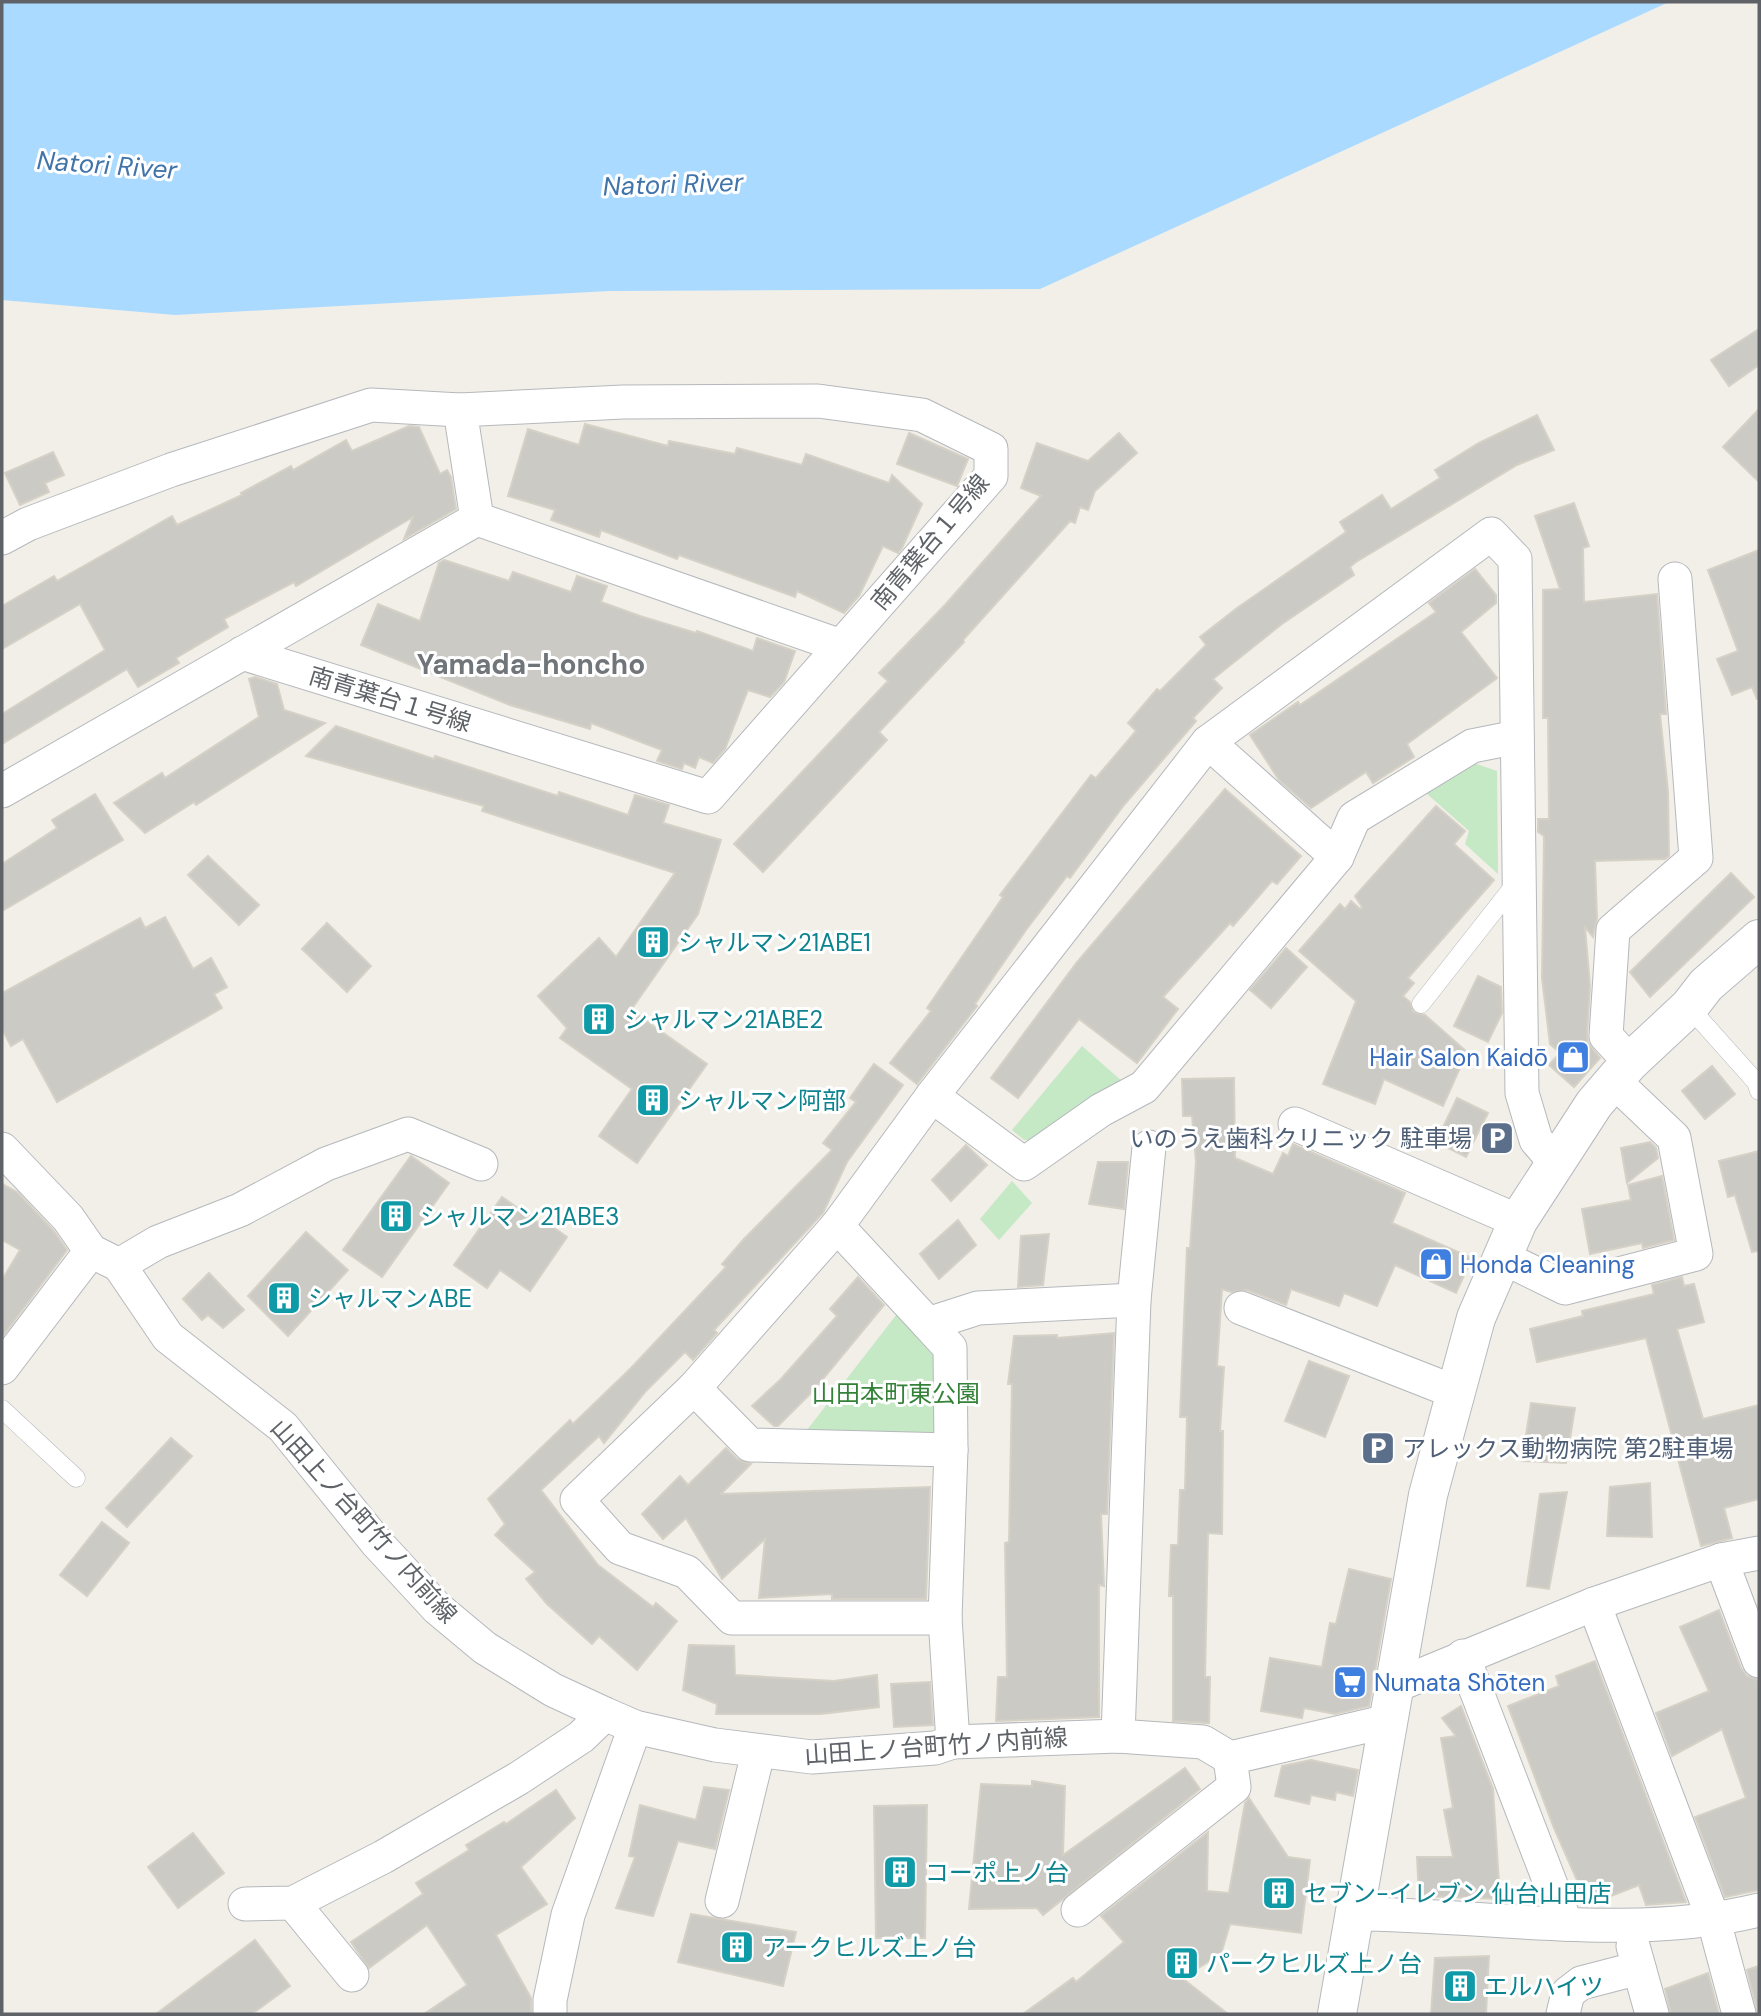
<svg xmlns="http://www.w3.org/2000/svg" width="1761" height="2016" viewBox="0 0 1761 2016" font-family="'DM Sans','Noto Sans JP',sans-serif">
  <style>
    .green { fill: #c5e8c5 }
    .water { fill: #aadaff }
    .building { fill: #cccac5; stroke: #d6d1c6; stroke-width: 2 }
    .lines { fill: none; stroke-linecap: round; stroke-linejoin: round }
    .lane-casing { stroke: #b5b8bc; stroke-width: 19 }
    .street-casing { stroke: #b5b8bc; stroke-width: 35 }
    .secondary-casing { stroke: #b6babf; stroke-width: 40 }
    .lane { stroke: #fff; stroke-width: 18 }
    .street { stroke: #fff; stroke-width: 33 }
    .secondary { stroke: #fff; stroke-width: 38 }
    .labels { text-anchor: middle; dominant-baseline: central; stroke-width: 6; stroke-linejoin: round; paint-order: stroke }
    .street-label { font-size: 24px; fill: #5f6368; stroke: #fff }
    .culture-label { font-size: 24px; fill: #0d838f; stroke: #fff; text-anchor: start }
    .shop-label { font-size: 24px; fill: #366cbe; stroke: #fff; text-anchor: start }
    .service-label { font-size: 24px; fill: #4e5e75; stroke: #fff; text-anchor: end }
    .park-label { font-size: 24px; fill: #348238; stroke: #fff }
    .water-label { font-size: 26px; font-style: italic; fill: #4174aa; stroke: #fff }
    .quarter-label { font-size: 28px; font-weight: bold; fill: #70757a; stroke: #fff }
  </style>
  <rect width="100%" height="100%" fill="#f1efe8"/>
  <g class="green">
    <path d="M1465,760l32,11 1,103 -33,-30 4,-13 -43,-38z"/>
    <path d="M1082,1046l41,36 -73,58h-26l-12,-10z"/>
    <path d="M1012,1181l20,22 -33,37 -19,-21z"/>
    <path d="M897,1314l47,44 -3,84 -141,-3z"/>
  </g>
  <path class="water" d="M2,2h1667l-629,287 -431,2 -434,24 -173,-15z"/>
  <g class="building">
    <path d="M1759,329v36l-30,21 -18,-26z"/>
    <path d="M1759,409v73l-36,-35z"/>
    <path d="M1537,415l17,35 -37,15 -161,97 -6,5 4,8 -72,49 -69,55 9,9 -29,30 3,3 -72,84 -54,73 -3,-2 -41,54 -51,74 2,2 -60,78 -27,-21 41,-52 -4,-3 76,-111 -3,-2 91,-120 5,3 40,-47 -8,-8 29,-34 3,2 46,-46 -6,-8 37,-29 109,-76 -6,-10 42,-27 9,14 49,-31 -5,-8 44,-27z"/>
    <path d="M585,424l83,22 1,-5 66,13 2,-6 65,17 4,-11 83,29 3,-8 30,29 -20,44 -4,5 -15,-7 -24,50 -15,17 -47,-22 -2,6 -116,-42 -2,4 -76,-29 -2,7 -48,-17 4,-10 -47,-14 20,-67 51,16z"/>
    <path d="M409,426l10,1 21,47 7,-4 4,7 5,32 -52,30 9,-22 -117,69 -2,-4 -70,37 4,8 -52,31 3,5 -41,24 -11,-18 -125,75v-30l103,-64 -25,-46 -78,45v-43l52,-30 3,5 115,-65 5,9 65,-30 -1,-2 50,-27 2,4 53,-30 6,11z"/>
    <path d="M909,433l59,26 -11,27 -60,-22z"/>
    <path d="M1119,433l18,20 -42,38 -7,19 -8,-3 -5,16 -5,-2 -107,119 1,2 -85,90 8,8 -124,132 -29,-28 154,-163 -9,-8 66,-68 96,-109 -20,-8 16,-45 51,18z"/>
    <path d="M53,452l11,23 -19,8 4,9 -29,13 -15,-32z"/>
    <path d="M1574,503l15,43 -6,2 1,54 73,-8 9,120h-6l8,77 1,65 -4,3 -70,2 2,58 -4,18 -8,-10 5,59 -3,49 1,8 12,15 -26,29 -25,-22 11,-12 -10,-9 -8,-66 2,-142 -6,-4v-13h11l-1,-101h-5v-128l17,-1 -25,-73z"/>
    <path d="M1759,550v149h-2l-5,-12 -20,8 -15,-36 21,-8 -30,-81z"/>
    <path d="M444,560l65,21 4,-9 58,20 6,-16 30,10 -6,16 39,14 56,17 1,-2 56,20 4,-13 38,13 -11,31 -14,15 -22,-7 -23,59 -12,14 -14,-6 -4,11 -11,-5 -2,6 -25,-8 5,-11 -71,-27 -1,6 -80,-24 -149,-60 17,-41 42,17 19,-58z"/>
    <path d="M1475,569l21,26v8l-35,29 36,46 -90,66 7,13 -41,26 -7,-11 -55,36 -32,-28 -29,-45 48,-33 2,3 136,-93 -7,-9z"/>
    <path d="M255,677l22,7 7,26 41,13 -129,82 -2,-3 -49,31 -31,-30 48,-30 3,5 94,-61 -10,-38z"/>
    <path d="M336,726l98,33 1,-3 123,40 1,-4 69,23 7,-20 34,10 -6,18 58,17 -23,74 -67,96 76,54 -70,99 -38,-27 33,-47 -72,-51 7,-10 -29,-32 61,-58 17,19 59,-84 -193,-62 2,-5 -178,-50z"/>
    <path d="M1225,789l76,67 -24,28 -5,-3 -39,45 -3,-3 -67,74 15,12 -41,54 -58,-44 -61,79 -27,-20 86,-116z"/>
    <path d="M95,794l28,46 -121,71v-47l55,-36 -5,-8z"/>
    <path d="M1436,806l29,25 -11,13 40,36 -86,98 6,5 -11,13 7,6 3,10 12,3 42,37 -24,54 -59,-27 -9,25 -52,-20 33,-83 -57,-50 41,-47 5,5 6,-8 9,8 2,-2 -7,-11z"/>
    <path d="M208,856l51,49 -20,20 -51,-50z"/>
    <path d="M1731,873l23,24 -104,100 -20,-25z"/>
    <path d="M165,917l28,52 18,-11 16,29 -13,7 8,14 -165,94 -34,-63 -12,7 -9,-17v-36l138,-75 5,10z"/>
    <path d="M327,923l44,43 -24,26 -45,-43z"/>
    <path d="M1286,948l21,19 -36,41 -21,-18z"/>
    <path d="M1478,976l23,11 1,26 -14,29 -34,-16z"/>
    <path d="M874,1064l29,21 -56,77 -24,51 -109,117 3,3 -24,27 -8,-8 -40,40 -41,51 -5,-7 -58,54 57,75 55,42 3,-4 21,18 -40,49 -38,-34 -7,8 -45,-40 -21,-25 9,-7 -40,-37 10,-11 -17,-25 82,-79 3,4 58,-56 95,-101 -4,-3 22,-25 88,-89 -9,-7 33,-41 -6,-4z"/>
    <path d="M1712,1066l23,28 -30,25 -23,-28z"/>
    <path d="M1234,1078l1,80 38,16 10,-21 5,3 5,-12 112,49 -13,30 80,35 -16,35 -61,-28 -18,41 -33,-13 -5,13 -48,-17 -5,16 -39,-15 -16,2 -9,-3 -5,77 7,1 -4,64h3l-1,103 -14,-1 -3,144h5l-1,46h-3l-33,-2v-125h-4l2,-51h7l2,-55h5l2,-73h-7l7,-169h3l6,-86 -4,-46h-9l-1,-37z"/>
    <path d="M1457,1098l31,15 -22,44 -30,-15z"/>
    <path d="M1650,1142l6,6 2,10 -31,25 -6,-35z"/>
    <path d="M966,1145l21,20 -36,36 -19,-21z"/>
    <path d="M1759,1151v100l-7,1 -17,-57 -7,2 -9,-36z"/>
    <path d="M411,1156l38,27 -67,94 -39,-27z"/>
    <path d="M1098,1162h30l-4,47 -35,-5z"/>
    <path d="M1662,1176l12,64 -31,8 -1,-5 -52,11 -8,-45 49,-9 -3,-15z"/>
    <path d="M2,1184l15,8 36,38 14,20 -65,87v-57l18,-30 -18,-10z"/>
    <path d="M502,1197l39,27 2,-4 24,17 -37,54 -30,-21 -13,18 -33,-23z"/>
    <path d="M958,1220l18,25 -37,34 -19,-25z"/>
    <path d="M306,1232l42,38 -60,66 -40,-40z"/>
    <path d="M1049,1234l-6,51 -25,2 3,-51z"/>
    <path d="M209,1273l35,37 -21,18 -15,-13 -6,5 -19,-21z"/>
    <path d="M858,1277l26,28 -71,86 -35,35h-4l-22,-20 29,-27 56,-63 -7,-7z"/>
    <path d="M1682,1277l2,9 10,-2 10,38 -27,7 26,90 56,-14v94l-35,9 8,30 -31,8 -55,-208 -109,24 -7,-33 53,-13 -1,-5 72,-17 -2,-9z"/>
    <path d="M1114,1333l-7,181h-6l3,72 -5,-1v132l-103,4 2,-44h9l-2,-134 4,-1 3,-158h-4l6,-48 43,-1v3z"/>
    <path d="M1309,1361l40,15 -24,61 -40,-16z"/>
    <path d="M1531,1403l44,5 -9,55 -44,-2z"/>
    <path d="M171,1438l21,18 -65,71 -21,-19z"/>
    <path d="M726,1448l11,11 14,5 -30,30 209,-7 -4,112h-94v-5l-73,4 6,-59 -43,40 -36,-61 -23,21 -21,-25 38,-38 8,9z"/>
    <path d="M1650,1483l2,54 -45,-1 3,-49z"/>
    <path d="M1567,1492l-18,97 -22,-3 13,-92z"/>
    <path d="M102,1522l27,21 -42,53 -27,-21z"/>
    <path d="M1349,1569l42,10 -22,127 -34,8 -31,-6 -2,10 -41,-7 9,-53 52,9 8,-44 6,1z"/>
    <path d="M1719,1610l22,58 6,8 12,4v210l-34,7 -30,-80 51,-19 -24,-69 -50,27 -16,-43 53,-22 -29,-64z"/>
    <path d="M689,1645l45,1 1,29 99,6 43,-6 2,32 -58,7h-105l1,-10 -34,-14z"/>
    <path d="M1595,1661l22,58 69,183 -40,3 -7,-20 -51,20 -34,-77 -46,-122 51,-20 -3,-10z"/>
    <path d="M930,1682l3,43 -39,2 -3,-43z"/>
    <path d="M1461,1706l32,83 7,110 -81,-3 -2,-39h36l-9,-47 9,-2 -12,-70 15,-2 -14,-18z"/>
    <path d="M1311,1760l47,10 -5,26 -17,-4 -1,8 -24,-5 -2,9 -34,-8 7,-30z"/>
    <path d="M1185,1768l15,21 -157,126 -6,-7 -68,1 12,-125 51,2v-5l33,5 -2,69z"/>
    <path d="M704,1787l25,3 -14,59 -37,-8 -25,75 -37,-8 19,-51 -6,-1 11,-51 56,15z"/>
    <path d="M556,1790l19,28 -54,49 26,37 -51,31 35,63v16h-107l43,-29 -40,-60 -58,43 -18,-26 72,-48 -7,-11 53,-33 -3,-5 38,-23 2,2z"/>
    <path d="M1249,1798l39,59 22,3 -9,73 -71,-9 -9,30 -39,24 46,36h-205l50,-36 3,4 48,-40 -23,-26 107,-84 -1,59 22,2 16,-90z"/>
    <path d="M927,1805l-2,133h-49l-2,-132z"/>
    <path d="M193,1833l31,40 -46,35 -30,-41z"/>
    <path d="M691,1914l105,18 -13,54 -105,-24z"/>
    <path d="M255,1940l35,46 -38,28h-96z"/>
    <path d="M1489,1956l-3,58h-55l4,-56z"/>
    <path d="M1759,1966v48h-1l-11,-44z"/>
    <path d="M1708,1973l11,41h-48l-6,-25z"/>
  </g>
  <g class="lines">
    <g class="lane-casing">
      <g id="lane">
        <path d="M1421,1004l95,-121"/>
        <path d="M1689,1007l67,75 3,9"/>
        <path d="M2,1409l74,69"/>
      </g>
    </g>
    <g class="street-casing">
      <g id="street">
        <path d="M477,519l364,127"/>
        <path d="M2,538l26,-14 143,-54 200,-65 89,5"/>
        <path d="M2,791l475,-272 -17,-109 163,-8 195,-1 104,14 69,34v27l-283,321 -466,-144"/>
        <path d="M1337,857l17,-39 118,-72 45,-9"/>
        <path d="M1630,1062l-24,-26 7,-106 83,-72 -21,-279"/>
        <path d="M932,1096l92,68 77,-54 43,-23 193,-230 -129,-115"/>
        <path d="M1295,1124l223,97"/>
        <path d="M2,1149l66,69 23,33 28,14 49,72 115,90 94,116 60,65 48,40 68,42 52,24 30,13 80,18 97,12 123,-9 18,-6 165,-6 85,6 27,16 158,-37"/>
        <path d="M837,1226l95,-130 276,-354 283,-208 24,25 7,534 14,47 18,21"/>
        <path d="M1502,1257l63,31 131,-34 -22,-116 -60,-57"/>
        <path d="M119,1265l39,-23 82,-32 86,-46 82,-30 73,30"/>
        <path d="M1241,1308l214,84"/>
        <path d="M928,1324l22,24 1,102 -6,168 8,124"/>
        <path d="M2,1368l89,-117"/>
        <path d="M694,1388l56,57 201,5"/>
        <path d="M1721,1560l38,101"/>
        <path d="M1594,1604l120,317 25,93"/>
        <path d="M945,1618h-213l-45,-46 -67,-24 -43,-48 117,-112 143,-162 91,98 50,-16 156,-8"/>
        <path d="M1463,1656l103,268"/>
        <path d="M1395,1686l199,-82 127,-44 38,-7"/>
        <path d="M1118,1736l16,-436 15,-153"/>
        <path d="M722,1901l36,-148"/>
        <path d="M293,1903l59,72"/>
        <path d="M245,1904l48,-1 90,-46 136,-79 62,-41 24,-23"/>
        <path d="M1078,1910l156,-123 -4,-29"/>
        <path d="M1354,1914c133,0 274,28 405,-4"/>
        <path d="M1633,1946l19,68"/>
        <path d="M550,2014v-14l18,-85 67,-188"/>
        <path d="M1563,2014l5,-21 13,-10 58,-15"/>
      </g>
    </g>
    <g class="secondary-casing">
      <path id="secondary" d="M1337,2014l91,-519 48,-177 42,-97 76,-117 36,-42 59,-55 17,-22 53,-46"/>
    </g>
    <use href="#lane" class="lane"/>
    <use href="#street" class="street"/>
    <use href="#secondary" class="secondary"/>
  </g>
  <defs>
    <g id="building-square" transform="scale(1.75)"><rect x="-9" y="-9" width="18" height="18" rx="4" fill="#0f9aa8" stroke="#fff"/><path d="M-4-6H4V6H1V3H-1V6H-4ZM-2.5-4.3h1.7v1.8h-1.7ZM.8-4.3h1.7v1.8H.8ZM-2.5-1h1.7V.8h-1.7ZM.8-1h1.7V.8H.8Z" fill="#fff"/></g>
    <g id="shop-square" transform="scale(1.75)"><rect x="-9" y="-9" width="18" height="18" rx="4" fill="#3f7fe0" stroke="#fff"/><path d="M-5-2.5h2.3a2.7 3.5 0 0 1 5.4 0H5L5.5 6h-11ZM-1.5-2.5h3a1.5 2.3 0 0 0-3 0Z" fill="#fff"/></g>
    <g id="parking-square" transform="scale(1.75)"><rect x="-9" y="-9" width="18" height="18" rx="4" fill="#5c6f8a" stroke="#fff"/><path d="M-3.5-5.5H1a3.5 3.5 0 0 1 0 7H-1V5.5H-3.5ZM-1-3.4V-.6H.8a1.4 1.4 0 0 0 0-2.8Z" fill="#fff"/></g>
    <g id="supermarket-square" transform="scale(1.75)"><rect x="-9" y="-9" width="18" height="18" rx="4" fill="#3f7fe0" stroke="#fff"/><path d="M-6-5.5h2.5l.6 2H6L4.5 2H-2.5L-4.4-4H-6ZM-1.5 3.2a1.3 1.3 0 1 0 .1 0ZM3 3.2a1.3 1.3 0 1 0 .1 0Z" fill="#fff"/></g>
  </defs>
  <g fill-rule="evenodd">
    <use href="#building-square" x="653" y="942"/>
    <use href="#building-square" x="599" y="1019"/>
    <use href="#shop-square" x="1573" y="1057"/>
    <use href="#building-square" x="653" y="1100"/>
    <use href="#parking-square" x="1497" y="1138"/>
    <use href="#building-square" x="396" y="1216"/>
    <use href="#shop-square" x="1436" y="1264"/>
    <use href="#building-square" x="284" y="1298"/>
    <use href="#parking-square" x="1378" y="1448"/>
    <use href="#supermarket-square" x="1350" y="1682"/>
    <use href="#building-square" x="900" y="1872"/>
    <use href="#building-square" x="1279" y="1893"/>
    <use href="#building-square" x="737" y="1947"/>
    <use href="#building-square" x="1182" y="1963"/>
    <use href="#building-square" x="1460" y="1986"/>
  </g>
  <g class="labels">
    <g class="street-label">
      <text transform="translate(930 542) rotate(-50)">南青葉台１号線</text>
      <text transform="translate(390 699) rotate(17)">南青葉台１号線</text>
      <text transform="translate(364 1521) rotate(48)">山田上ノ台町竹ノ内前線</text>
      <text transform="translate(936 1746) rotate(-4)">山田上ノ台町竹ノ内前線</text>
    </g>
    <g class="culture-label">
      <text x="678" y="942">シャルマン21ABE1</text>
      <text x="624" y="1019">シャルマン21ABE2</text>
      <text x="678" y="1100">シャルマン阿部</text>
      <text x="420" y="1216">シャルマン21ABE3</text>
      <text x="308" y="1298">シャルマンABE</text>
      <text x="925" y="1872">コーポ上ノ台</text>
      <text x="1304" y="1893">セブン-イレブン 仙台山田店</text>
      <text x="762" y="1947">アークヒルズ上ノ台</text>
      <text x="1206" y="1963">パークヒルズ上ノ台</text>
      <text x="1484" y="1986">エルハイツ</text>
    </g>
    <g class="shop-label">
      <text x="1548" y="1057" text-anchor="end">Hair Salon Kaidō</text>
      <text x="1460" y="1264">Honda Cleaning</text>
      <text x="1374" y="1682">Numata Shōten</text>
    </g>
    <g class="service-label">
      <text x="1472" y="1138">いのうえ歯科クリニック 駐車場</text>
      <text x="1402" y="1448" text-anchor="start">アレックス動物病院 第2駐車場</text>
    </g>
    <g class="park-label">
      <text x="896" y="1393">山田本町東公園</text>
    </g>
    <g class="water-label">
      <text transform="translate(107 165) rotate(4)">Natori River</text>
      <text transform="translate(673 184) rotate(-2)">Natori River</text>
    </g>
    <g class="quarter-label">
      <text x="531" y="664">Yamada-honcho</text>
    </g>
  </g>
  <rect width="1761" height="2016" fill="none" stroke="#5f6368" stroke-width="7"/>
</svg>
